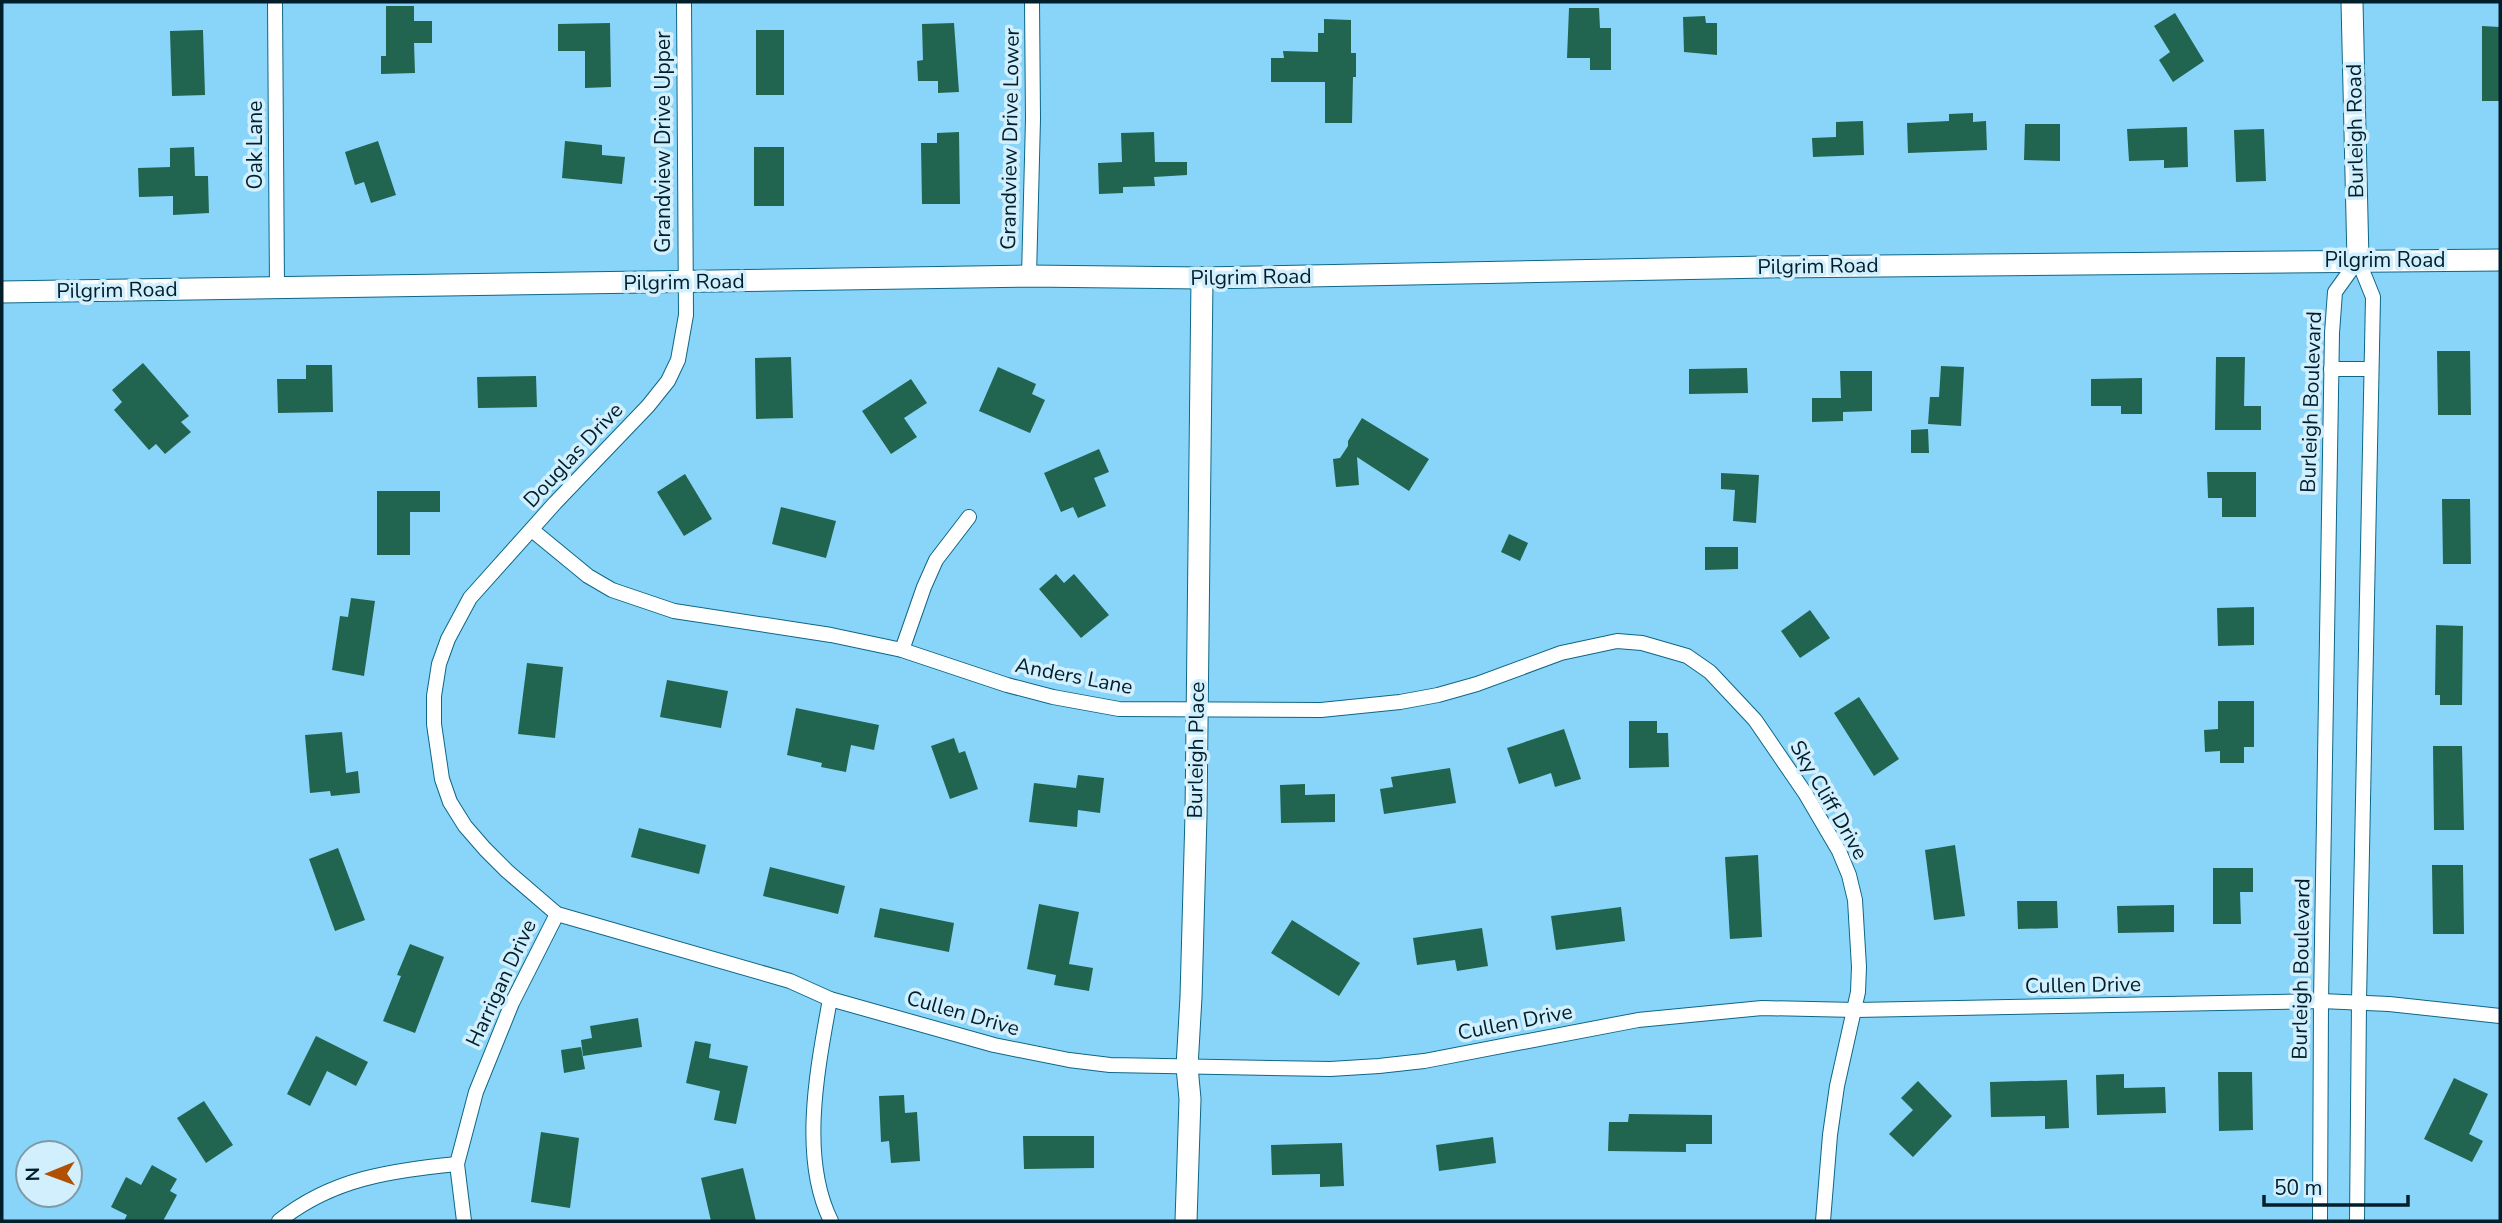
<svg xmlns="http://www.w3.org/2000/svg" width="2502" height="1223" viewBox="0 0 2502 1223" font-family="'Nunito Sans',sans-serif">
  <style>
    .building { fill: #216550 }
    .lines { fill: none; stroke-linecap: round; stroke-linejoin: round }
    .street-casing { stroke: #0e6786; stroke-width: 16 }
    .secondary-casing { stroke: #0e6786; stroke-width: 23 }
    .street { stroke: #fff; stroke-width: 14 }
    .secondary { stroke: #fff; stroke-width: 21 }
    .labels { text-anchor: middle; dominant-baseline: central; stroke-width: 7; stroke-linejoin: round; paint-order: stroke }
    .street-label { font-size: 21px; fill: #001e2b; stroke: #d2effe }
  </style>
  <rect width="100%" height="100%" fill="#89d5f9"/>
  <g class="building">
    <path d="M386,6h28v15h18v22h-18l1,30 -34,1v-18h5z"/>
    <path d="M1569,8h30l1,20h11v42h-21v-12h-23z"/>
    <path d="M2175,13l29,48 -31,21 -14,-22 11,-8 -16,-26z"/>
    <path d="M1705,16l1,7h11v32l-33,-3 -1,-35z"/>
    <path d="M1324,19l27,1v33h5v24h-3l-1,46h-27v-41h-54v-24h13l-1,-7 35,1v-19h6z"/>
    <path d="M610,23l1,64 -26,1v-37h-27v-27z"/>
    <path d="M954,23l5,69 -21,1v-12h-20l-1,-20 6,-1 -1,-36z"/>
    <path d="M2482,26l18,1v74h-18z"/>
    <path d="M203,30l2,65 -33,1 -2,-65z"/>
    <rect x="756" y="30" width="28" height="65"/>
    <path d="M1973,113v9l13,-1 1,29 -79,3 -1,-30 42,-2v-7z"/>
    <path d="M1863,121l1,34 -51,2 -1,-19 24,-1v-15z"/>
    <path d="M2025,124h35v37l-36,-1z"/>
    <path d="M2187,127l1,40 -24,1v-8l-35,1 -2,-32z"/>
    <path d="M2264,129l2,52 -30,1 -2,-52z"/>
    <path d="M959,132l1,72h-38l-1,-61h16v-10z"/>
    <path d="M1154,132l1,30h32v13l-33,2 1,9 -32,1v6l-24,1 -1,-31 24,-1 -1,-29z"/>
    <path d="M378,141l18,54 -25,8 -7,-21 -9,3 -10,-33z"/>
    <path d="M565,141l37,4v10l23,2 -3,27 -60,-6z"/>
    <path d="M194,147l1,29h13l1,37 -36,2v-19l-34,1 -1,-29 32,-1v-19z"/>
    <rect x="754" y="147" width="30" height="59"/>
    <path d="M2437,351h33l1,64h-33z"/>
    <path d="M791,357l2,61 -37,1 -1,-61z"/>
    <path d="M2216,357h29l-1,49h17v24h-46z"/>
    <path d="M143,363l46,53 -8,6 10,10 -26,22 -9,-10 -7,6 -35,-40 8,-8 -10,-12z"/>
    <path d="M306,365h26l1,47 -55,1 -1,-34h29z"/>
    <path d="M1941,366l23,1 -3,59 -33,-2 2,-27h9z"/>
    <path d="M998,367l38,17 -4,10 13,6 -15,33 -51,-22z"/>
    <path d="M1747,368l1,25 -59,1v-25z"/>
    <path d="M1840,371h32v40l-29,1v9l-31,1v-24h29z"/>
    <path d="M536,376l1,31 -59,1 -1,-31z"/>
    <path d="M2142,378v36h-21v-8h-30v-27z"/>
    <path d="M911,379l16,24 -23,15 13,19 -26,17 -29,-43z"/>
    <path d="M1362,418l67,41 -20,32 -52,-34 2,28 -23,2 -3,-28 7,-1 8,-12v-5z"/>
    <path d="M1928,429l1,24h-18v-23z"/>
    <path d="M1099,449l10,23 -15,6 12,28 -28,12 -5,-11 -12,5 -17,-39z"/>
    <path d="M2207,472h49v45h-34v-19h-14z"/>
    <path d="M1721,473l38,2 -3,48 -23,-2 2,-31 -14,-1z"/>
    <path d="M685,474l27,45 -28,17 -27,-44z"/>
    <path d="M377,491h63v21h-30v43h-33z"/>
    <path d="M2442,499h28l1,65h-28z"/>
    <path d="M781,507l55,14 -10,37 -54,-14z"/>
    <path d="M1509,534l19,9 -8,18 -19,-9z"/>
    <path d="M1705,547h33v22l-33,1z"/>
    <path d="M1056,574l8,9 10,-9 35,41 -28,23 -42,-49z"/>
    <path d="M351,598l24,3 -11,75 -32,-6 8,-54 8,1z"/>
    <path d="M2254,607v38l-36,1 -1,-38z"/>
    <path d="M1810,610l20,28 -30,20 -19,-27z"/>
    <path d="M2436,625l27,1 -1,79h-22v-10h-5z"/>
    <path d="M527,663l36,4 -8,71 -37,-4z"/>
    <path d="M667,680l61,11 -7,37 -61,-11z"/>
    <path d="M1859,697l40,62 -25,17 -40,-63z"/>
    <path d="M2218,701h36v46h-10v16h-24v-12l-15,1 -1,-22 14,-1z"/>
    <path d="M796,708l83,17 -5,25 -23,-5 -5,27 -25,-5 1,-4 -35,-8z"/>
    <path d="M1629,721h28v12h11l1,34 -40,1z"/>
    <path d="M1564,729l17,50 -26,8 -4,-14 -32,11 -12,-36z"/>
    <path d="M342,732l4,41 12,-2 2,22 -29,3 -1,-5 -20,2 -5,-58z"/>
    <path d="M954,738l5,15 6,-2 13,38 -28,10 -19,-53z"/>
    <path d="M2433,746h29l2,84h-30z"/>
    <path d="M1450,768l6,35 -72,11 -4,-25 13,-2 -2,-10z"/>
    <path d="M1078,775l26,3 -4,35 -22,-3 -1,17 -48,-5 5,-39 42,5z"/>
    <path d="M1305,784v11l30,-1v28l-54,1 -1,-38z"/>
    <path d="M639,828l67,17 -7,29 -68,-17z"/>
    <path d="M1955,845l10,71 -31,4 -9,-70z"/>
    <path d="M338,848l27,72 -30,11 -26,-72z"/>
    <path d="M1758,855l4,82 -32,2 -5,-82z"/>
    <path d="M2432,865h31l1,69h-31z"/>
    <path d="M770,867l75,19 -7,28 -75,-18z"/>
    <path d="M2213,868h40v24h-13l1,32h-28z"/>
    <path d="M2017,901h40l1,27 -40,1z"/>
    <path d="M1039,904l40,8 -10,52 24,4 -4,23 -35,-6 2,-10 -29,-6z"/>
    <path d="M2174,905v27l-56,1 -1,-27z"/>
    <path d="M1621,907l4,34 -69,9 -5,-34z"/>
    <path d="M880,908l74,15 -5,29 -75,-15z"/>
    <path d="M1292,920l68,43 -21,33 -68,-43z"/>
    <path d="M1482,928l6,38 -31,5 -2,-11 -38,5 -4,-27z"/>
    <path d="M410,944l34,13 -29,76 -32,-12 18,-45 -4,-1z"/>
    <path d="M638,1018l4,29 -59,9 -2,-16 11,-2 -2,-12z"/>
    <path d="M316,1036l52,26 -12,24 -29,-15 -17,35 -23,-12z"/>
    <path d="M695,1041l16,3 -2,14 39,8 -12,58 -22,-4 6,-29 -34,-8z"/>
    <path d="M581,1047l4,22 -21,4 -3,-23z"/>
    <path d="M2218,1072h34l1,58 -34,1z"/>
    <path d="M2124,1074v14l41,-1 1,26 -69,2 -1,-40z"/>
    <path d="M2454,1078l34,16 -19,40 14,7 -11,21 -48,-23z"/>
    <path d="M2067,1080l2,48 -24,1v-13l-54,1 -1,-35z"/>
    <path d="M1918,1081l34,35 -39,41 -24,-23 24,-24 -12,-12z"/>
    <path d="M904,1095l1,18 12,-1 3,49 -29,2 -2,-22 -8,1 -2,-46z"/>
    <path d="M204,1101l29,44 -27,18 -29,-45z"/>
    <path d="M1629,1114l83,1v29h-26v8l-78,-1 1,-29h19z"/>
    <path d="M541,1132l38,6 -9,70 -39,-6z"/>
    <path d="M1023,1136h71v32l-70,1z"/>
    <path d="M1493,1137l3,26 -57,8 -3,-26z"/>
    <path d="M1342,1143l2,43 -24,1v-13l-48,1 -1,-30z"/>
    <path d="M152,1165l25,14 -7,12 7,4 -14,26h-39l3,-6 -16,-8 15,-30 15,8z"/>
    <path d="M743,1168l13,53h-45l-10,-43z"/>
  </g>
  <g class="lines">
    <g class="street-casing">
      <g id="street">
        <path d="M275,2l2,286"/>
        <path d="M684,2l2,313 -8,45 -10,21 -20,25 -93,97 -85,95 -22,41 -9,25 -5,32v28l8,55 8,23 15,24 20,23 22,22 50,43 233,67 40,18 164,46 75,15 41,5 220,4 49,-3 45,-5 214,-41 124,-12 94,2 465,-9 68,3 111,12"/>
        <path d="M1029,276l4,-157 -1,-117"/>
        <path d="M2331,369h40"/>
        <path d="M532,530l56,46 24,14 62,21 157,24 71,15 105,35 46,12 66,12 202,1 79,-8 38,-7 39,-11 84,-31 56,-12 25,2 45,13 23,16 45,48 50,73 34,58 10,24 6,25 4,67 -1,25 -21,94 -7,49 -7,86"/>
        <path d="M902,650l22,-63 12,-27 33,-43"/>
        <path d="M830,999c-12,67 -31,158 1,222"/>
        <path d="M279,1221c54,-43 111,-50 178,-57"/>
        <path d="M464,1221l-7,-57 19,-72 36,-89 45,-89"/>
        <path d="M2320,1221l1,-220 11,-668 3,-41 23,-32"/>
        <path d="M2357,1221l2,-219 14,-705 -15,-37"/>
      </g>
    </g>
    <g class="secondary-casing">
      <g id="secondary">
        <path d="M2352,2l6,258"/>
        <path d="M2,292l1027,-16 173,2 564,-11 734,-7"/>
        <path d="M1186,1221l4,-122 -3,-32 4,-70 5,-182 6,-537"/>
      </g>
    </g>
    <use href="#street" class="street"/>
    <use href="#secondary" class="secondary"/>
  </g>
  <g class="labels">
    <g class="street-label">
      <text transform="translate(2355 131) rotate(-91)">Burleigh Road</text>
      <text transform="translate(1010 139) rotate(-89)">Grandview Drive Lower</text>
      <text transform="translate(663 142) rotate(-90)">Grandview Drive Upper</text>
      <text transform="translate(255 145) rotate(-90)">Oak Lane</text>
      <text x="2385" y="260">Pilgrim Road</text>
      <text transform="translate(1818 266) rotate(-1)">Pilgrim Road</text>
      <text transform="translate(1251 277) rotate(-1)">Pilgrim Road</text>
      <text transform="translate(684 282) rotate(-1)">Pilgrim Road</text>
      <text transform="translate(117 290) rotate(-1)">Pilgrim Road</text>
      <text transform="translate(2311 402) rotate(-88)">Burleigh Boulevard</text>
      <text transform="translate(573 455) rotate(-47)">Douglas Drive</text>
      <text transform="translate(1074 676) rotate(11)">Anders Lane</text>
      <text transform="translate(1196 750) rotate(-89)">Burleigh Place</text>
      <text transform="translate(1829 800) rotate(60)">Sky Cliff Drive</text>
      <text transform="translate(2301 969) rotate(-89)">Burleigh Boulevard</text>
      <text transform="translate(501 983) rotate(-65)">Harrigan Drive</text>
      <text transform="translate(2083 985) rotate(-1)">Cullen Drive</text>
      <text transform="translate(963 1013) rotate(16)">Cullen Drive</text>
      <text transform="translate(1515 1022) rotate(-11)">Cullen Drive</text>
    </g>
  </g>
  <rect width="2502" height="1223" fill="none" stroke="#001e2b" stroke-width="7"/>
  <g transform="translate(49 1174) rotate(269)"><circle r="33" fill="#d2effe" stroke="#7e9baa" stroke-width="2"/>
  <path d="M0-5L12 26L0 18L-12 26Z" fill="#af5002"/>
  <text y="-10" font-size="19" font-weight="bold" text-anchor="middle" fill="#001e2b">N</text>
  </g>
  <path d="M2264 1195v10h144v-10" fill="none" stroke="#001e2b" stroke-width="3.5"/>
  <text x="2274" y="1195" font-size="21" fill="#001e2b" stroke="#d2effe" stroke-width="5" paint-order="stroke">50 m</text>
</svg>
